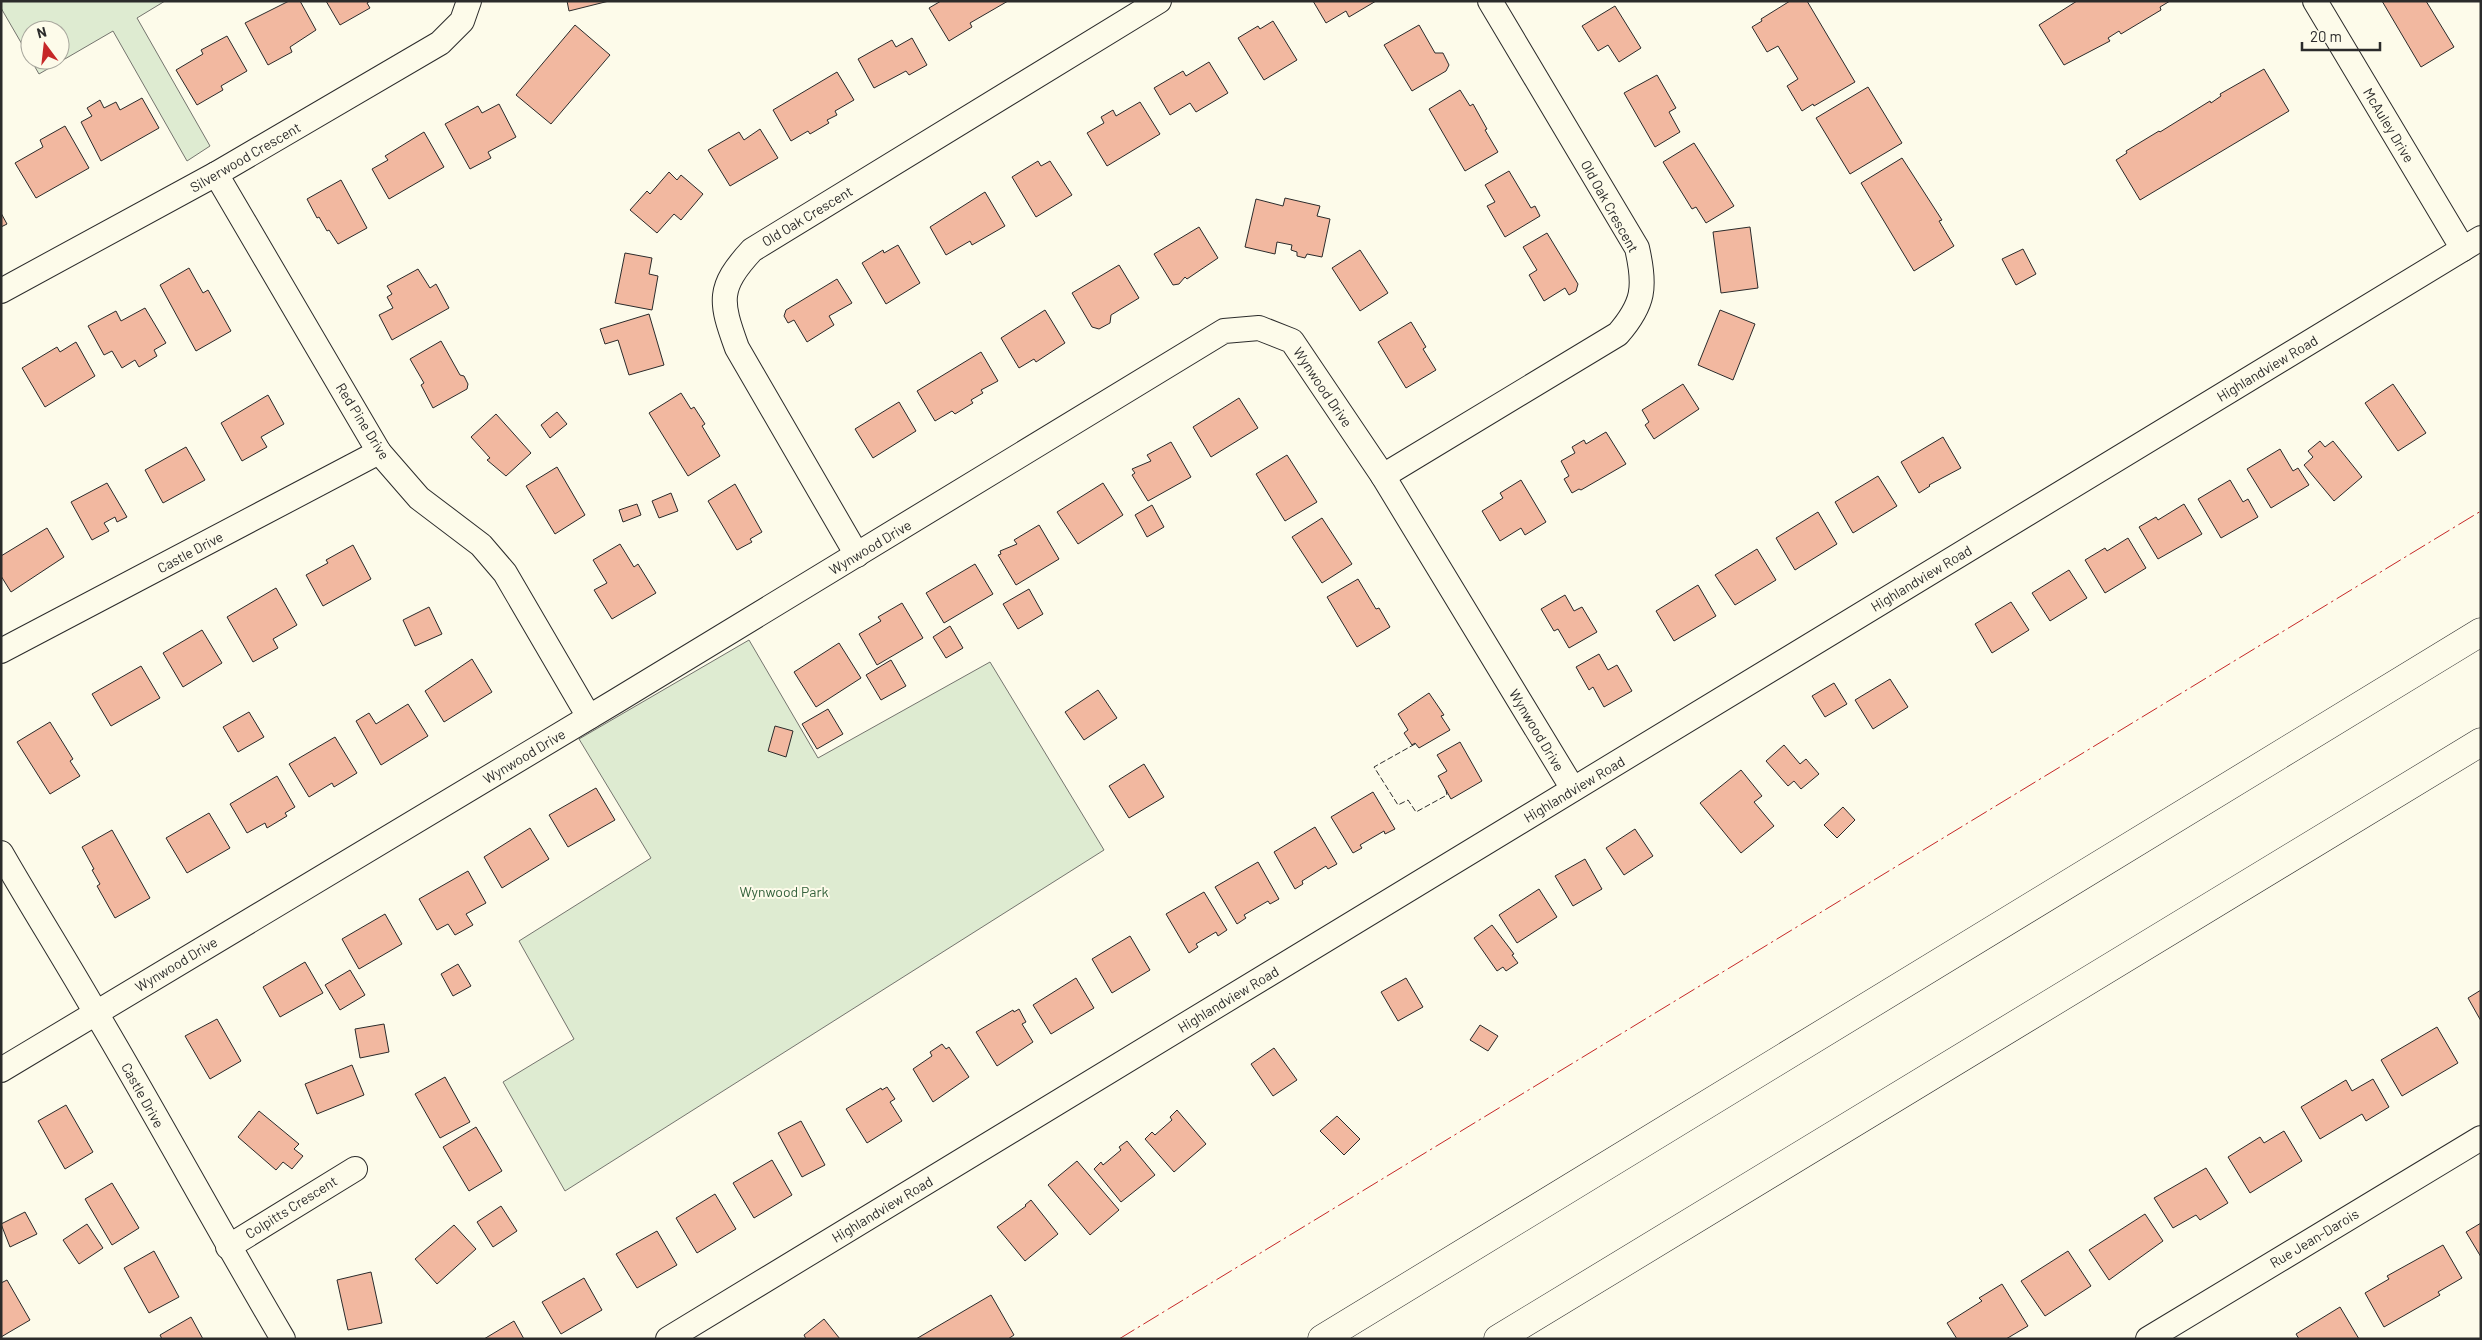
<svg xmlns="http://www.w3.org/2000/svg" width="2482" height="1340" viewBox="0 0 2482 1340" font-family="Barlow,sans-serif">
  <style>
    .green { fill: #deebd1; stroke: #74746e }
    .building { fill: #f2b8a0; stroke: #2b2b2b }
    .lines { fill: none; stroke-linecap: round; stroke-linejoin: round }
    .street-casing { stroke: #2b2b2b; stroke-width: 26 }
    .highway-casing { stroke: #2b2b2b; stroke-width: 29 }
    .street { stroke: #fdfbea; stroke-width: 24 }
    .highway { stroke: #fdfbea; stroke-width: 28 }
    .fence { stroke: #2b2b2b; stroke-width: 1; stroke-dasharray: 6 2.5; stroke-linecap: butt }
    .power { stroke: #c62828; stroke-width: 1; stroke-dasharray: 18 4 2.5 4; stroke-linecap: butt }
    .labels { text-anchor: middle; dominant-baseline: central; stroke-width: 4; stroke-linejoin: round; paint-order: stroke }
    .street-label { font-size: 14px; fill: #2b2b2b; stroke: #fdfbea }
    .park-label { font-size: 14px; fill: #34623c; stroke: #fdfbea }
  </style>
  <rect width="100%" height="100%" fill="#fdfbea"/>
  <g class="green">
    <path d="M1,1h164l-28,17 73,128 -23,15 -74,-130 -74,43 -8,-14h29v-30h-30v28l-29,-50z"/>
    <path d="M749,640l69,118 172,-96 114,188 -539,341 -62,-109 71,-43 -55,-98 132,-83 -72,-119z"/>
  </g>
  <g class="building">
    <path d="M289,1h11l16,29 -26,17 2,5 -24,13 -23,-42z"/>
    <path d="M326,1h44l-3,2 3,5 -30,17z"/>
    <path d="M567,1h42l-40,10z"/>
    <path d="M941,1h67l-38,22 2,4 -23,14 -20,-33z"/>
    <path d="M1313,1h63l-27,16 -3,-6 -20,12z"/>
    <path d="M1790,1h17l48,81 -41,24 -1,-2 -11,7 -15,-25 11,-7 -20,-33 -11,6 -15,-25 10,-6 -1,-2z"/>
    <path d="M2077,1h93l-10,6 1,3 -40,24 -2,-3 -11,7 2,3 -46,24 -25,-40z"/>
    <path d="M2382,1h44l28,46 -33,20z"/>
    <path d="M1615,6l26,42 -22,14 -11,-17 -10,6 -16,-25z"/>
    <path d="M1273,21l24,39 -33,20 -26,-42 20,-12 2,3z"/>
    <path d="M575,25l35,30 -59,69 -35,-29z"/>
    <path d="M1419,25l16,28h8l6,12 -3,6 -34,20 -28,-46z"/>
    <path d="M227,36l20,35 -26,15 2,4 -26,15 -21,-35 27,-16 -2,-4z"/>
    <path d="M912,38l15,27 -18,10 -3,-4 -32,17 -16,-29 34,-19 4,7z"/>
    <path d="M1209,62l19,31 -32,19 -6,-9 -20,12 -16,-27 29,-17 3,5z"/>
    <path d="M2264,69l25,42 -149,89 -24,-40 11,-7 -1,-2 33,-20 1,1 50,-31 1,2 10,-7 -1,-2z"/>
    <path d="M837,72l17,28 -19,11 2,4 -10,5 2,3 -19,11 -2,-3 -17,10 -18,-31z"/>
    <path d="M1657,75l19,33 -7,4 11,20 -25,15 -31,-54z"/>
    <path d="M1868,87l34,56 -52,31 -34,-56z"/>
    <path d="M1460,90l10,16 3,-2 14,25 -2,1 13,22 -33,19 -36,-62z"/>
    <path d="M142,98l17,30 -58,33 -20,-39 11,-6 -5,-8 13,-8 4,8 12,-6 4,8z"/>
    <path d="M1140,102l20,32 -53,32 -20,-33 17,-10 -3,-6 12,-7 3,6z"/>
    <path d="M499,104l17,33 -28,15 3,6 -21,11 -25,-45 33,-18 4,7z"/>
    <path d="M65,126l24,42 -53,30 -21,-35 28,-16 -3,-7z"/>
    <path d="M760,129l18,29 -48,28 -22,-36 31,-18 5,8z"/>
    <path d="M424,132l20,35 -55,32 -17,-30 16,-9 -3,-4z"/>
    <path d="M1694,143l40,63 -28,17 -10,-16 -4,2 -29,-47z"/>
    <path d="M1902,158l40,62 -3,1 15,25 -40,25 -53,-88z"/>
    <path d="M1038,161l3,5 9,-5 22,34 -36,22 -24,-40z"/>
    <path d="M1509,171l22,37 4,-2 5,10 -35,21 -18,-31 8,-4 -10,-17z"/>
    <path d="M669,172l8,8 4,-5 22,19 -22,26 -7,-6 -17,19 -27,-23 17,-19 3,3z"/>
    <path d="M341,180l26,48 -29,16 -9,-14 -2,1 -8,-14 -2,1 -10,-19z"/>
    <path d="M985,192l20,34 -33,19 -2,-4 -24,14 -16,-28z"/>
    <path d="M1285,198l35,8 -3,10 13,3 -8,38 -15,-3 -2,4 -8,-2v-4l-6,-2 1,-5 -15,-3 -2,12 -30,-7 11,-48 27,7z"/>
    <path d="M1,213l6,11 -6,3z"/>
    <path d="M1199,227l19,31 -31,21 -2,-2 -6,7 -6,1 -19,-31z"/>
    <path d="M1750,227l8,61 -37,5 -8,-61z"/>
    <path d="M1547,233l31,51 -2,7 -7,4 -4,-7 -21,13 -15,-26 8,-5 -14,-23z"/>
    <path d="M898,245l22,38 -34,21 -24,-41 21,-13 1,3z"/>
    <path d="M2023,249l13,25 -20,11 -14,-26z"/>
    <path d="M1360,250l28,43 -28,18 -28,-43z"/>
    <path d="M625,253l27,5 -3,16 9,2 -6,34 -37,-7z"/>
    <path d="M1119,265l20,33 -28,17 -1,8 -11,6 -7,-2 -20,-34z"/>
    <path d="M189,268l14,25 5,-3 23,41 -35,20 -36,-66z"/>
    <path d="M418,269l12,19 6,-4 13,24 -57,32 -13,-25 14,-7 -6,-11 5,-3 -5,-8z"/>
    <path d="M837,279l15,24 -23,13 5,9 -27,17 -13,-22 -6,3 -4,-7 2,-6z"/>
    <path d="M145,308l21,35 -12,7 3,6 -18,11 -4,-7 -13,8 -10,-17 -8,4 -16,-29 28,-15 5,10z"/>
    <path d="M1045,310l20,33 -29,19 -2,-3 -15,9 -18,-30z"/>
    <path d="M1720,310l35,14 -22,56 -35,-15z"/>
    <path d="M649,314l15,51 -35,10 -11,-35 -13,4 -5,-15z"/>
    <path d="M1411,322l15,25 -3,2 13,21 -30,18 -28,-46z"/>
    <path d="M441,341l19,34 4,1 4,8 -1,5 -34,19 -12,-23 3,-2 -14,-24z"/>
    <path d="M76,342l19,34 -50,31 -23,-39 35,-21 3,5z"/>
    <path d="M981,352l17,29 -17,9 2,3 -12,7 2,3 -18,11 -3,-3 -17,10 -18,-30z"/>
    <path d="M1683,384l16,25 -45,30 -9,-14 4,-3 -7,-12z"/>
    <path d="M2393,384l33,49 -28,18 -33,-48z"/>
    <path d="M681,393l10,16 3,-2 11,17 -3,2 18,30 -32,20 -39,-63z"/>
    <path d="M268,395l16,29 -23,13 6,10 -25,14 -21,-38z"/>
    <path d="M1239,398l19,30 -47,29 -18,-30z"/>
    <path d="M899,402l17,29 -43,27 -18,-29z"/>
    <path d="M557,412l10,12 -17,14 -9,-13z"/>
    <path d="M496,414l35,39 -25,23 -19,-16 3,-2 -19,-21z"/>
    <path d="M1606,432l20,32 -45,26 -2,-1 -7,4 -8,-14 5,-3 -8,-15 14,-8 -3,-6 12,-7 2,4z"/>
    <path d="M1943,437l18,31 -32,17 1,1 -11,7 -18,-31z"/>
    <path d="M2320,441l5,6 8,-6 29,36 -28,24 -30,-36 9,-8 -5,-6z"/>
    <path d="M1171,442l20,35 -43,24 -16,-26 3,-2 -3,-4 19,-8 -4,-6z"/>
    <path d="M186,447l19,33 -42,23 -18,-33z"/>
    <path d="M2280,449l13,22 5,-3 11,17 -38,23 -24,-39z"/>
    <path d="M1287,455l30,47 -32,19 -29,-47z"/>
    <path d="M557,467l28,48 -30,19 -29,-48z"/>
    <path d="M1878,476l19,30 -44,27 -18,-31z"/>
    <path d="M1521,480l25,42 -21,13 -4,-7 -21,13 -18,-30 21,-13 -3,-5z"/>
    <path d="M2230,480l13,22 5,-3 10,18 -37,21 -23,-39z"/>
    <path d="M107,483l20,34 -10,5 -2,-5 -11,6 5,8 -17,9 -21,-38z"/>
    <path d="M1103,483l20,32 -45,29 -21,-32z"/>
    <path d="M735,484l27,48 -12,7 2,3 -15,8 -29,-49z"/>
    <path d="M671,493l7,18 -19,7 -7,-17z"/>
    <path d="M637,504l4,11 -18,7 -4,-12z"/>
    <path d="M2184,504l18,30 -44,25 -19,-32 17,-10 2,3z"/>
    <path d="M1152,505l12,22 -17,10 -12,-22z"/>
    <path d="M1818,512l19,32 -42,26 -19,-32z"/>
    <path d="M1322,518l30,46 -30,19 -30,-46z"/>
    <path d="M1039,525l20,34 -43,26 -18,-30 3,-1 -1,-3 17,-7 -3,-4z"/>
    <path d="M47,528l17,29 -53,35 -10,-16v-20z"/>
    <path d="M2128,538l18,30 -41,25 -20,-33 20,-12 2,3z"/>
    <path d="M620,544l14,23 4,-3 18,29 -44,26 -18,-29 13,-7 -14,-23z"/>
    <path d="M353,545l18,34 -48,27 -17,-31 22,-12 -2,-3z"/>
    <path d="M1757,549l19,31 -41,25 -20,-30z"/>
    <path d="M975,564l18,30 -49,29 -18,-30z"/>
    <path d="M2069,570l18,28 -37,23 -18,-28z"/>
    <path d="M1358,579l18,30 3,-1 11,19 -33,20 -30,-50z"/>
    <path d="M1698,585l18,31 -42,25 -18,-30z"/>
    <path d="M276,588l21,37 -24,14 5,9 -25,14 -26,-45z"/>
    <path d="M1029,589l14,25 -25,15 -15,-25z"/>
    <path d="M1565,595l9,16 8,-4 15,25 -28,16 -11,-19 -4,2 -13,-22z"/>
    <path d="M2011,602l18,28 -37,23 -17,-29z"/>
    <path d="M902,603l21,35 -46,27 -18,-31 22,-13 -3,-4z"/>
    <path d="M429,607l13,27 -27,12 -12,-26z"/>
    <path d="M950,626l13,22 -17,10 -13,-21z"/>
    <path d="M202,630l20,33 -39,24 -20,-34z"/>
    <path d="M839,643l22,35 -45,29 -22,-35z"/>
    <path d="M1599,654l9,16 9,-5 15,26 -28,16 -11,-20 -4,3 -13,-23z"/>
    <path d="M472,659l20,33 -48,30 -19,-31z"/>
    <path d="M891,660l15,26 -25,14 -15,-25z"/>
    <path d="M141,666l19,32 -49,28 -19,-32z"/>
    <path d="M1890,679l18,28 -35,22 -18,-29z"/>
    <path d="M1834,683l13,21 -22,13 -13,-21z"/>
    <path d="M1098,690l19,28 -33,22 -19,-28z"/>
    <path d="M1429,693l15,22 -3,1 9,14 -31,18 -4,-5 -3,2 -8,-12 4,-3 -10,-16z"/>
    <path d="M408,704l20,32 -47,29 -25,-44 13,-8 7,11z"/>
    <path d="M828,709l15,25 -26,15 -15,-25z"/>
    <path d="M249,712l15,25 -26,15 -15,-25z"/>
    <path d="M50,722l23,37 -3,2 10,15 -30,18 -33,-52z"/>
    <path d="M775,726l18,5 -7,26 -18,-6z"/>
    <path d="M335,737l22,36 -23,14 -2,-4 -23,14 -20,-33z"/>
    <path d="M1460,742l22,39 -31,18 -13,-23 9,-5 -10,-16z"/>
    <path d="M1784,745l16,19 6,-5 13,15 -18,15 -7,-8 -6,5 -22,-25z"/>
    <path d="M1144,764l20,33 -35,21 -20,-32z"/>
    <path d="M1741,770l21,26 -8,6 20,24 -33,27 -41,-50z"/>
    <path d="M277,776l18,31 -10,6 2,3 -20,12 -2,-5 -18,10 -17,-29z"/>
    <path d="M596,788l19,32 -47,27 -19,-32z"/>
    <path d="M1373,792l22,37 -10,5 -1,-3 -24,14 2,3 -9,5 -22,-36z"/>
    <path d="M1843,807l12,13 -18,18 -13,-13z"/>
    <path d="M209,813l21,35 -43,25 -21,-35z"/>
    <path d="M1315,827l22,37 -9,5 -2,-3 -24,15 1,3 -8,5 -21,-37z"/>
    <path d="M530,828l19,31 -47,29 -18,-31z"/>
    <path d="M1635,829l18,27 -29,19 -18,-27z"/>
    <path d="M112,830l38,68 -35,20 -18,-32 3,-2 -8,-14 2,-1 -12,-22z"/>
    <path d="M1585,859l17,30 -29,17 -18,-30z"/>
    <path d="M1258,862l21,37 -9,5 -2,-3 -24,14 2,3 -9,6 -22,-37z"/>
    <path d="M468,871l18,32 -20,11 7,11 -18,10 -7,-11 -11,6 -18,-31z"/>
    <path d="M1539,889l18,28 -40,26 -18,-28z"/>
    <path d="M1204,892l23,38 -9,6 -2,-4 -20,12 2,3 -9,6 -23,-39z"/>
    <path d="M385,914l17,30 -43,25 -17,-30z"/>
    <path d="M1492,925l22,29 -2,1 6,8 -12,8 -3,-4 -6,4 -23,-33z"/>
    <path d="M1130,936l20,34 -38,23 -20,-34z"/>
    <path d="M305,962l18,31 -43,24 -17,-30z"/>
    <path d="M458,964l13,22 -18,10 -12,-22z"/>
    <path d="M350,970l15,25 -25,15 -15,-25z"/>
    <path d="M1076,978l18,30 -43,26 -18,-29z"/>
    <path d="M1406,978l17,29 -25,14 -17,-29z"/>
    <path d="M2481,990v31l-13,-23z"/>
    <path d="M1019,1009l7,13 -4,2 11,18 -36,24 -21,-34 37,-22 1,2z"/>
    <path d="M217,1019l24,42 -31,18 -25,-43z"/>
    <path d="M384,1024l5,28 -29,6 -5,-29z"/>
    <path d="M1480,1025l18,11 -10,15 -18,-11z"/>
    <path d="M2437,1027l21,36 -56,33 -21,-36z"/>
    <path d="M942,1044l4,5 3,-2 20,30 -36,25 -20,-33 19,-13 -2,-4z"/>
    <path d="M1274,1048l23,32 -24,16 -22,-32z"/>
    <path d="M352,1065l12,30 -47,19 -12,-30z"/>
    <path d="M445,1077l25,45 -30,16 -25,-44z"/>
    <path d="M2373,1079l16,28 -23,14 -4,-7 -42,25 -19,-32 45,-27 6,11z"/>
    <path d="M887,1087l8,12 -5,3 12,19 -35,22 -21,-34 35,-21 1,2z"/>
    <path d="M66,1105l27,47 -28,17 -27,-48z"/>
    <path d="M1177,1110l29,34 -32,28 -29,-33 7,-7 3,3 17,-15 -2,-3z"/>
    <path d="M259,1111l40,33 -5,5 9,7 -11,13 -9,-7 -7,8 -38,-33z"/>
    <path d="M1337,1116l23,23 -16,16 -24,-24z"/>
    <path d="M801,1121l24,44 -23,12 -24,-44z"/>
    <path d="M476,1127l26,44 -33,20 -26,-44z"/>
    <path d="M2284,1131l18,30 -52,32 -22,-36 32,-20 4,6z"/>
    <path d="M1127,1141l28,34 -34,27 -27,-33 7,-7 2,3 18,-15 -2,-3z"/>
    <path d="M772,1160l20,35 -38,23 -21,-35z"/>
    <path d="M1077,1161l42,49 -29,25 -42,-50z"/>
    <path d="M2206,1168l22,35 -28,17 -4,-5 -23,13 -19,-30z"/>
    <path d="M112,1183l27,45 -27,17 -27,-46z"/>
    <path d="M715,1194l21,35 -39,24 -21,-35z"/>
    <path d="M1031,1200l27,34 -33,27 -28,-34 29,-21 -1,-1z"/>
    <path d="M501,1206l16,25 -24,16 -16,-25z"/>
    <path d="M25,1212l12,22 -27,13 -9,-23z"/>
    <path d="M2145,1214l18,27 -54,39 -20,-30z"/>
    <path d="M2481,1223v34l-15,-25z"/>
    <path d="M87,1224l16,24 -24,16 -16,-24z"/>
    <path d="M454,1225l22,24 -39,35 -22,-25z"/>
    <path d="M657,1231l20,34 -40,23 -21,-34z"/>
    <path d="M2443,1245l19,33 -24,14 2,3 -56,32 -19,-34 24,-14 -2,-3z"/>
    <path d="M154,1251l25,46 -30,16 -25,-45z"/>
    <path d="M2068,1251l23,35 -46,30 -24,-35z"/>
    <path d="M371,1272l11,51 -34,7 -11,-50z"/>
    <path d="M584,1278l18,32 -41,24 -19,-32z"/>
    <path d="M7,1280l23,40 -29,17v-54z"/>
    <path d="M2002,1284l26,42 -22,13h-49l-10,-16 35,-22 -3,-3z"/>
    <path d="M991,1295l23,40 -6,4h-92z"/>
    <path d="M2340,1307l19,32h-60l-3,-5z"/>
    <path d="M191,1317l12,22h-41l-2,-4z"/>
    <path d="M824,1319l16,20h-34l-2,-4z"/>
    <path d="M514,1321l10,18h-40z"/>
  </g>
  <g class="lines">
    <g class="street-casing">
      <g id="street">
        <path d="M2315,1l148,248"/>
        <path d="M216,174l163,278 40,46 62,47 24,28 84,144"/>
        <path d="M1,291l215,-117 224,-131 22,-22 7,-20"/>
        <path d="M1383,476l235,-142c26,-30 28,-47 19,-86l-147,-247"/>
        <path d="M857,555l-120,-207c-17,-47 -20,-60 15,-98l407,-249"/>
        <path d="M1,651l378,-199"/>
        <path d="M1,853c31,54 64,106 95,160 64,108 123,218 187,326"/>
        <path d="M1,1070l615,-369 608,-370 35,-3 33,13 91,135 190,313"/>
        <path d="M228,1247l127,-78"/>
        <path d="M668,1339l1813,-1101"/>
        <path d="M2148,1339l333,-201"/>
      </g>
    </g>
    <g class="highway-casing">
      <g id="highway">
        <path d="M1322,1339l1159,-707"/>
        <path d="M1498,1339l983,-597"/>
      </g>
    </g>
    <use href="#street" class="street"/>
    <use href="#highway" class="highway"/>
    <path class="fence" d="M1415,744l-41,23 24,38 10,-5 8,12 31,-17 -1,-5"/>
    <path class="power" d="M1119,1339l1362,-828"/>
  </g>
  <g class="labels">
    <g class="street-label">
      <text transform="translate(2389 125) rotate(59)">McAuley Drive</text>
      <text transform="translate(245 157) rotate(-30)">Silverwood Crescent</text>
      <text transform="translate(1610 206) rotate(61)">Old Oak Crescent</text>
      <text transform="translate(807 216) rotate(-31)">Old Oak Crescent</text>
      <text transform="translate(2267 368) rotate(-31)">Highlandview Road</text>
      <text transform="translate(1323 387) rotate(56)">Wynwood Drive</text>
      <text transform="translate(363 421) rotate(58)">Red Pine Drive</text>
      <text transform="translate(870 547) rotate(-31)">Wynwood Drive</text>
      <text transform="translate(190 552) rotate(-28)">Castle Drive</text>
      <text transform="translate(1921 578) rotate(-31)">Highlandview Road</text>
      <text transform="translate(1537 730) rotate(59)">Wynwood Drive</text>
      <text transform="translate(524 756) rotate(-31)">Wynwood Drive</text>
      <text transform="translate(1574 789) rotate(-31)">Highlandview Road</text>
      <text transform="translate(176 964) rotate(-31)">Wynwood Drive</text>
      <text transform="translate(1228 999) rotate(-31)">Highlandview Road</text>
      <text transform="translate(143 1095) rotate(61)">Castle Drive</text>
      <text transform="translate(291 1207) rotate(-32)">Colpitts Crescent</text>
      <text transform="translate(882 1209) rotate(-31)">Highlandview Road</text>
      <text transform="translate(2314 1238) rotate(-31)">Rue Jean-Darois</text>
    </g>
    <g class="park-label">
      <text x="784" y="891">Wynwood Park</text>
    </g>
  </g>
  <rect width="2482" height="1340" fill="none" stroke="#2b2b2b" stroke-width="5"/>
  <g transform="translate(45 45) rotate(345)"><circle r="24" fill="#fdfbea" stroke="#a9a89e"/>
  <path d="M0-4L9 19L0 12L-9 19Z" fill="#c62828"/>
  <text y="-8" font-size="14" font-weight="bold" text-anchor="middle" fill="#2b2b2b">N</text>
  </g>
  <path d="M2302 42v8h78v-8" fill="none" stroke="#2b2b2b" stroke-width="2.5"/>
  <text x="2310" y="42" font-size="15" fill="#2b2b2b" stroke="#fdfbea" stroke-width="4" paint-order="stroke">20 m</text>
</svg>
